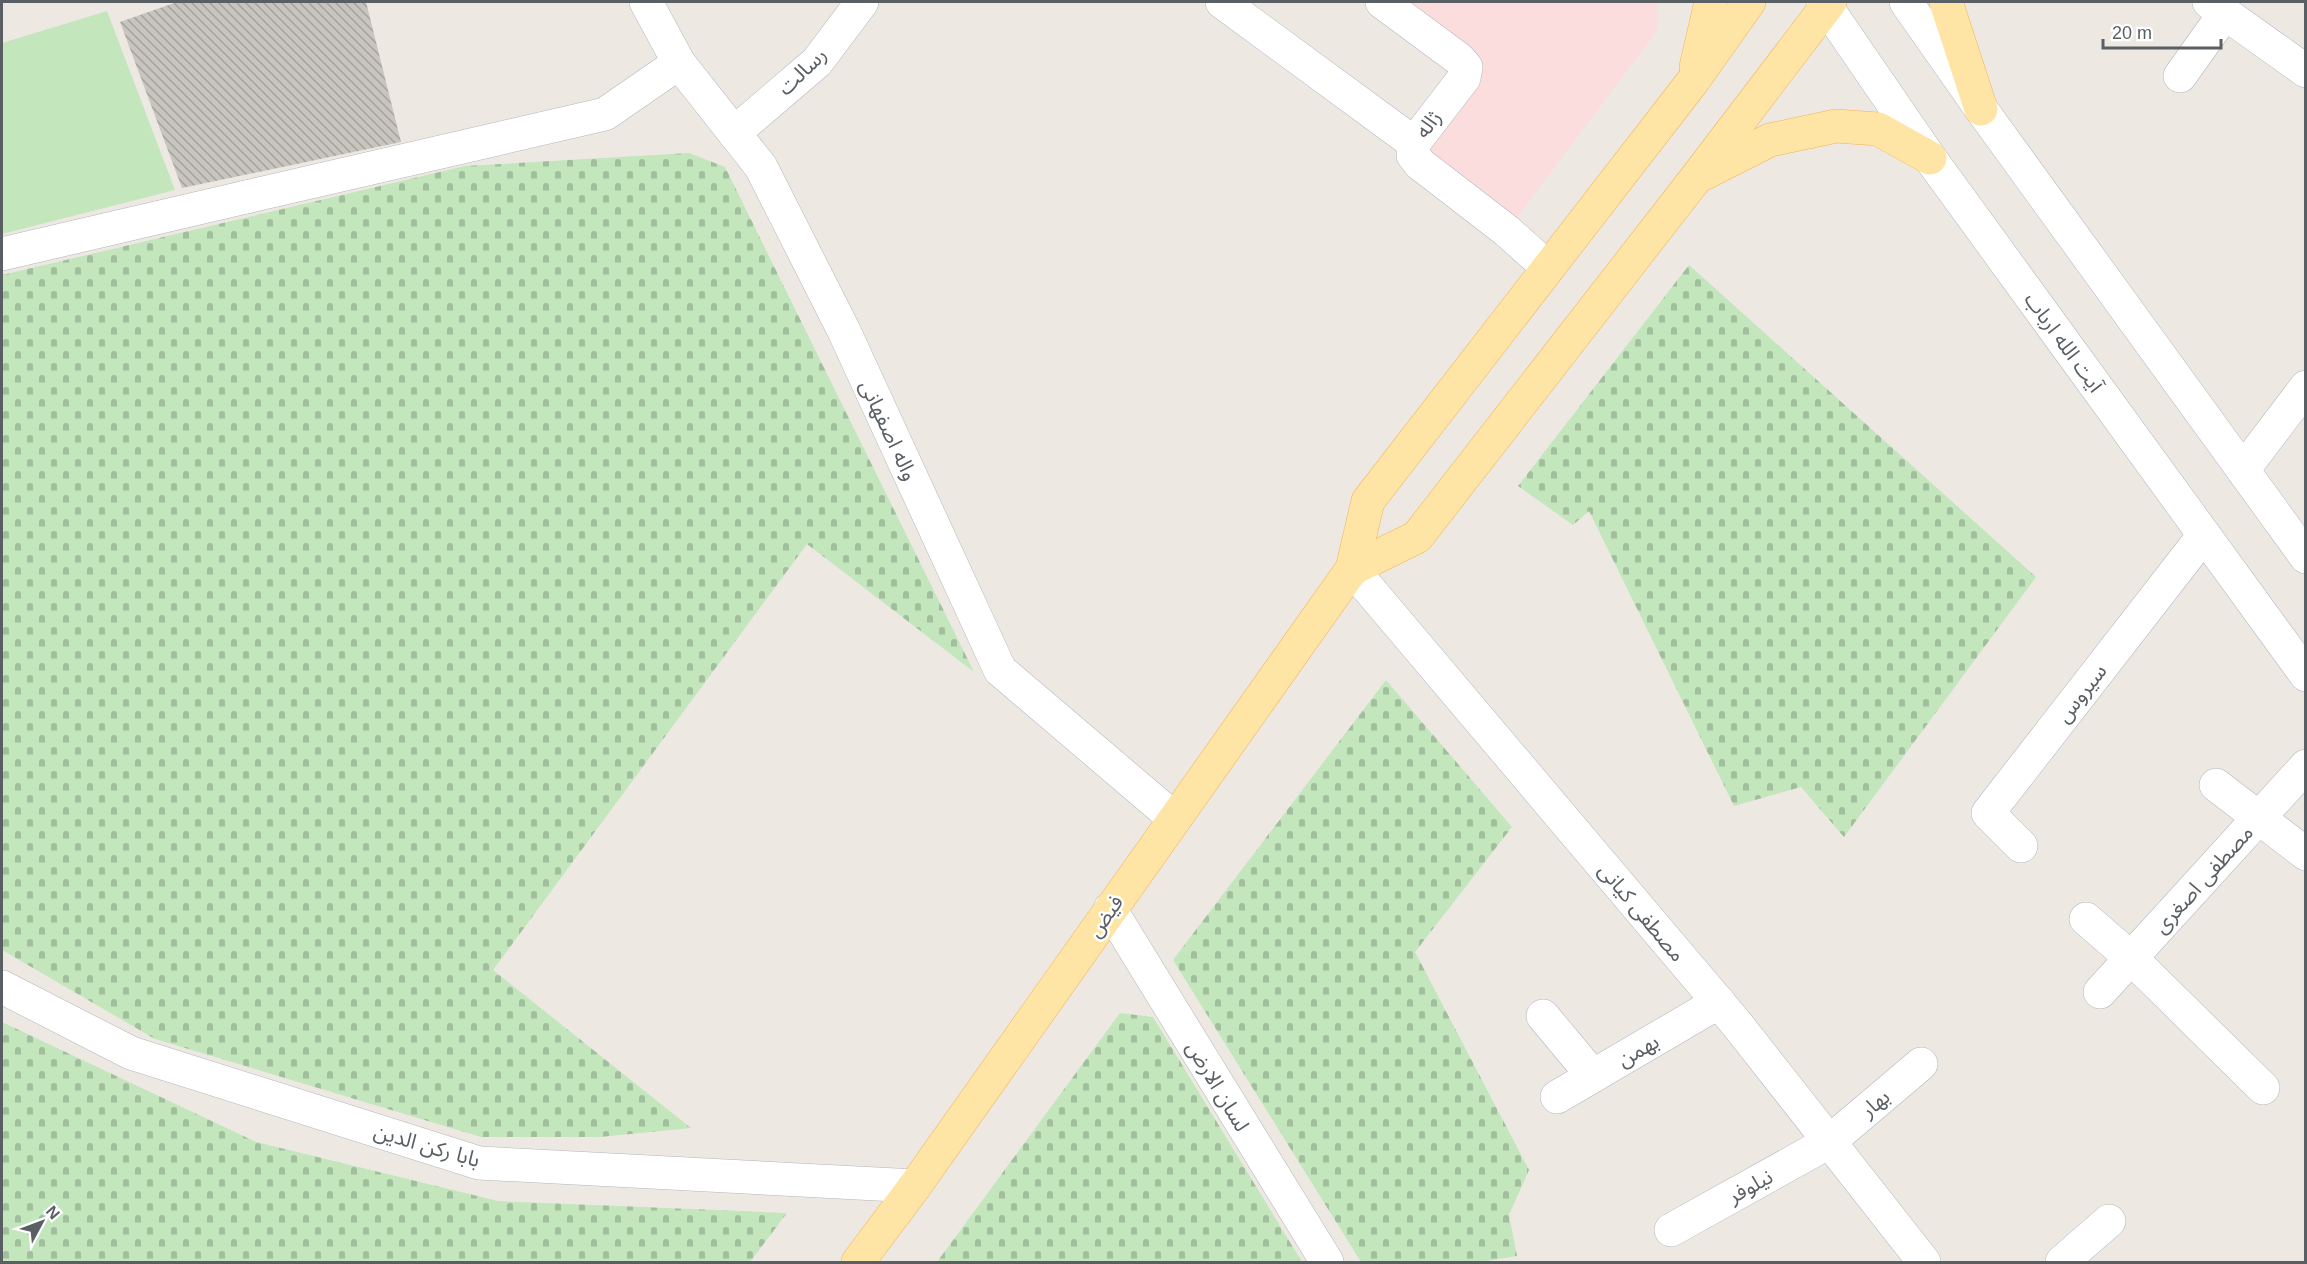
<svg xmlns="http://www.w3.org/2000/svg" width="2307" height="1264" viewBox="0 0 2307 1264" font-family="Helvetica,'Noto Sans Arabic',sans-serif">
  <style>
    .medical { fill: #fbddde }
    .cemetery { fill: url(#cemetery-stones) }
    .pitch { fill: #c3e6bd }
    .building { fill: url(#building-back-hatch) }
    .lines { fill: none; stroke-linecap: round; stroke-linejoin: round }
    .pedestrian-casing { stroke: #b3b6ba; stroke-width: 34 }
    .minor-casing { stroke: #b3b6ba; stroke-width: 34 }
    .tertiary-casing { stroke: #b3b6ba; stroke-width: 34 }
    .secondary-casing { stroke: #b3b8bd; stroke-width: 34 }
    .primary-casing { stroke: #f4b254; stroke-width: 34 }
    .pedestrian { stroke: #fff; stroke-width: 33 }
    .minor { stroke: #fff; stroke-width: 33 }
    .tertiary { stroke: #fff; stroke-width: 33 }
    .secondary { stroke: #fff; stroke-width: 33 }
    .primary { stroke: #ffe5a5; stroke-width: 33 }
    .labels { text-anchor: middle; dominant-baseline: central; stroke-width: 5; stroke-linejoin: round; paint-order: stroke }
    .street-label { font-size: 21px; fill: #5a5f63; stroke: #fff }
  </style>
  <defs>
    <pattern id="cemetery-stones" width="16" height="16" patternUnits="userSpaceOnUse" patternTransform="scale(1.5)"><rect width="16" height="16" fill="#c3e6bd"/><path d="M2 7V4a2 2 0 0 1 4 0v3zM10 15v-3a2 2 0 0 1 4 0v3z" fill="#a1be9d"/></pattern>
    <pattern id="building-back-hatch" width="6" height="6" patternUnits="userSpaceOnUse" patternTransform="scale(1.5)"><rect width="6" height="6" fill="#c8c4be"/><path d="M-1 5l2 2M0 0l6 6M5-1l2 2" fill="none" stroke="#a5a29e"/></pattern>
  </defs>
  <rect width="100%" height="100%" fill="#ede9e2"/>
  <path class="medical" d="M1382,2h276l-1,29 -150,200 -87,-67 44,-86z"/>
  <g class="cemetery">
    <path d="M689,153l36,14 249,505 -167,-128 -314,426 198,158 -91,9h-119l-326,-98 -153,-89v-675l463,-109z"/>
    <path d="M1689,265l347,312 -192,260 -43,-50 -67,19 -145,-295 -16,14 -55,-39z"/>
    <path d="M1386,680l126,147 -97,125 114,218 -20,45 8,41 -37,6h-119l-188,-302z"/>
    <path d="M1120,1013l33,4 149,245h-365z"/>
    <path d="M2,1022l254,120 242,59 289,12 -37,49h-748z"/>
  </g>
  <path class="pitch" d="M107,11l68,179 -173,44v-191z"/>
  <path class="building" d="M177,2h189l35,140 -219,46 -62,-166z"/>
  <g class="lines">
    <g class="pedestrian-casing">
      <g id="pedestrian">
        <path d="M2,254l244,-57"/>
        <path d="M2,987l129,66 348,110 436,23"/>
      </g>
    </g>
    <g class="minor-casing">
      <g id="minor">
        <path d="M1222,2l192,141"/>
        <path d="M1382,2l77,57 7,8 -2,11 -50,65 -1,12 7,9 87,67 41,37"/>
        <path d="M2209,2l97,69"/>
        <path d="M2180,76l45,-63"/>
        <path d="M734,133l83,-71 45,-60"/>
        <path d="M246,197l359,-83 74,-51"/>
        <path d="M2243,470l63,-83"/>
        <path d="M2216,785l90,69"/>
        <path d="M2021,846l-33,-33 216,-278"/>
        <path d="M2086,919l45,39 132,130"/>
        <path d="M2100,992l206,-226"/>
        <path d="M1543,1016l50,60"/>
        <path d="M1557,1097l162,-95"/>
        <path d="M1671,1230l158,-88 92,-78"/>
        <path d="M2062,1262l47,-41"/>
      </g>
    </g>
    <g class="tertiary-casing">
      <g id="tertiary">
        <path d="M646,2l33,61 82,104 83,164 156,339 175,149"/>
        <path d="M1352,569l384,454 188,239"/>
        <path d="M1110,909l217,353"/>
      </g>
    </g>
    <g class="secondary-casing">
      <g id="secondary">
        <path d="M1823,2l107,156 376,517"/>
        <path d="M1906,2l75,107 325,448"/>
      </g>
    </g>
    <g class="primary-casing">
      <g id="primary">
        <path d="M1946,2l35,107"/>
        <path d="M1696,67l15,-65"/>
        <path d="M1703,174l67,-34 66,-14 42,3 52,29"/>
        <path d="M1352,569l65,-32 279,-359 134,-176"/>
        <path d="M858,1262l57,-76 437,-617 16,-68 325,-420 56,-79"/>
      </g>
    </g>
    <use href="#pedestrian" class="pedestrian"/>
    <use href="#minor" class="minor"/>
    <use href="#tertiary" class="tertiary"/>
    <use href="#secondary" class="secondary"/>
    <use href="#primary" class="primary"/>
  </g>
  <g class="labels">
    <g class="street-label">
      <text transform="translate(802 71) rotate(-44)">رسالت</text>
      <text transform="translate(1428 124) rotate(-53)">ژاله</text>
      <text transform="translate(2064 342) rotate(54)">آیت الله ارباب</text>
      <text transform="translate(889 430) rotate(65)">واله اصفهانی</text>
      <text transform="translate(2081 693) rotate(-52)">سیروس</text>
      <text transform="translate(2203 879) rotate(-48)">مصطفی اصغری</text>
      <text transform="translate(1642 912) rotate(50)">مصطفی کیانی</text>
      <text transform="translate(1105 916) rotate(-55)">فیض</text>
      <text transform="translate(1638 1050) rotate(-30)">بهمن</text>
      <text transform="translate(1218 1086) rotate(59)">لسان الارض</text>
      <text transform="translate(1875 1103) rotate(-40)">بهار</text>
      <text transform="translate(427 1145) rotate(16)">بابا رکن الدین</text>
      <text transform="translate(1750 1186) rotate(-29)">نیلوفر</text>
    </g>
  </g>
  <rect width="2307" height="1264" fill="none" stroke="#5a5f63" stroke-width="6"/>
  <g transform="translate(42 1222) rotate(49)" stroke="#ffffff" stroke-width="4.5" paint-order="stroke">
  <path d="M0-4.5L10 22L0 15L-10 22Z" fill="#5a5f63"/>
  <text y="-9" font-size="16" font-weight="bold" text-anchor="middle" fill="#5a5f63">N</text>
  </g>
  <path d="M2103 39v9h118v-9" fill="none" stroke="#5a5f63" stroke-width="3"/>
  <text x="2112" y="39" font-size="18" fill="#5a5f63" stroke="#ffffff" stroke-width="4.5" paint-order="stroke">20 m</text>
</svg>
